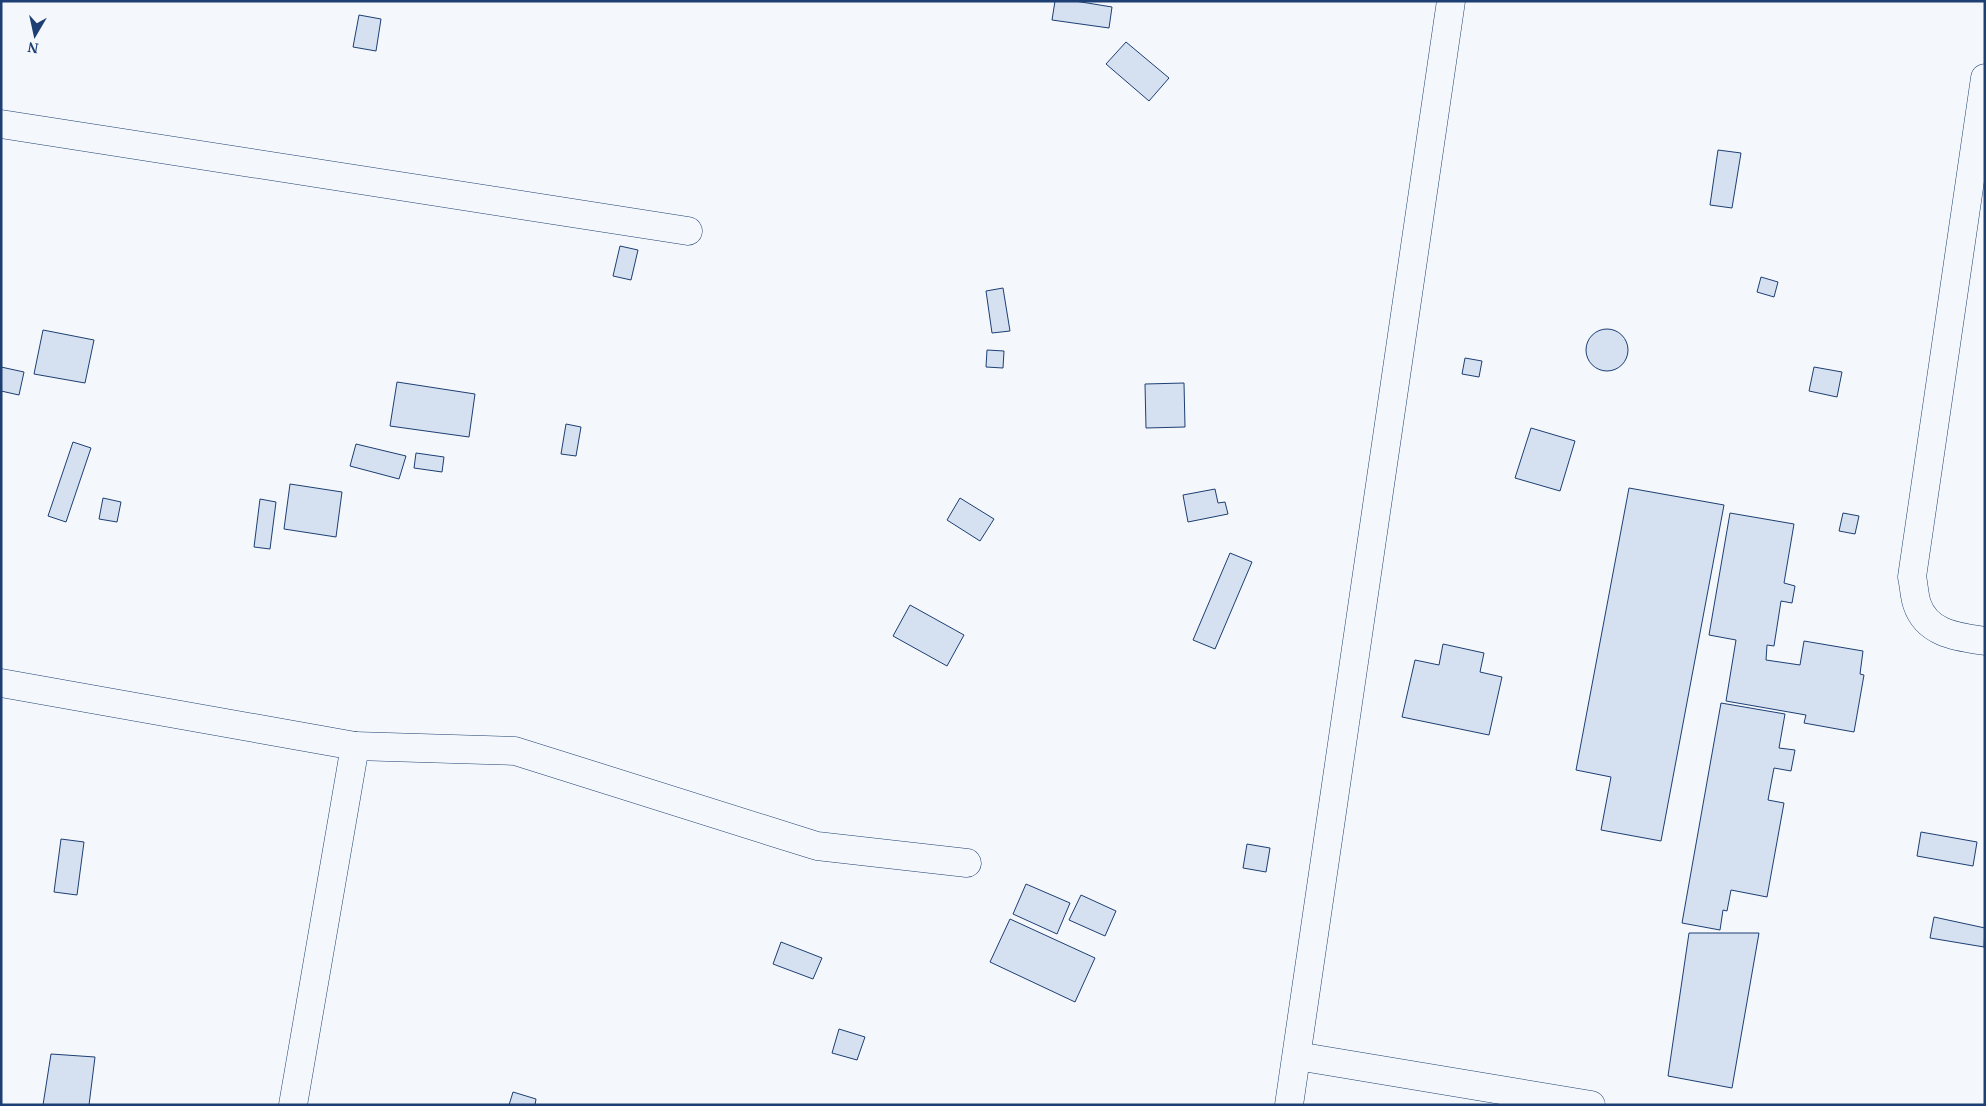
<svg xmlns="http://www.w3.org/2000/svg" width="1986" height="1106" viewBox="0 0 1986 1106" font-family="'PT Serif',serif">
  <style>
    .building { fill: #d5e0f0; stroke: #1d3f73 }
    .lines { fill: none; stroke-linecap: round; stroke-linejoin: round }
    .street-casing { stroke: #1d3f73; stroke-width: 29 }
    .street { stroke: #f4f7fb; stroke-width: 28 }
  </style>
  <rect width="100%" height="100%" fill="#f4f7fb"/>
  <g class="building">
    <path d="M1055,1h20l37,6 -3,21 -57,-8z"/>
    <path d="M359,15l22,4 -5,32 -23,-4z"/>
    <path d="M1126,42l43,36 -20,23 -43,-37z"/>
    <path d="M1718,150l23,3 -9,55 -22,-3z"/>
    <path d="M620,246l18,4 -7,30 -18,-4z"/>
    <path d="M1761,277l17,5 -4,15 -17,-5z"/>
    <path d="M1003,288l7,43 -18,2 -6,-42z"/>
    <circle cx="1607" cy="350" r="21"/>
    <path d="M43,330l51,10 -9,43 -51,-9z"/>
    <path d="M987,350l17,1 -1,17 -17,-1z"/>
    <path d="M1465,358l17,3 -3,16 -17,-3z"/>
    <path d="M1,367l23,5 -5,23 -18,-4z"/>
    <path d="M1814,367l28,5 -5,25 -28,-6z"/>
    <path d="M397,382l78,12 -6,43 -79,-11z"/>
    <path d="M1184,383l1,44 -39,1 -1,-44z"/>
    <path d="M566,424l15,3 -5,29 -15,-2z"/>
    <path d="M1531,428l44,13 -15,50 -45,-13z"/>
    <path d="M73,442l18,6 -25,74 -18,-6z"/>
    <path d="M356,444l50,12 -7,23 -49,-13z"/>
    <path d="M416,453l28,4 -2,15 -28,-4z"/>
    <path d="M290,484l52,8 -6,45 -52,-8z"/>
    <path d="M1629,488l95,17 -63,336 -60,-11 10,-53 -35,-7z"/>
    <path d="M1215,489l3,14 7,-1 3,12 -40,8 -5,-27z"/>
    <path d="M103,498l18,4 -4,20 -18,-3z"/>
    <path d="M960,498l34,21 -14,22 -33,-21z"/>
    <path d="M260,499l16,3 -6,47 -16,-2z"/>
    <path d="M1730,513l64,11 -10,59 11,3 -3,17 -11,-2 -7,45 -7,-1 -1,15 34,5 4,-24 59,10 -3,23 4,1 -10,57 -50,-9 2,-8 -80,-14 10,-61 -27,-5z"/>
    <path d="M1843,513l16,3 -4,18 -16,-3z"/>
    <path d="M1230,553l22,9 -37,87 -22,-9z"/>
    <path d="M910,605l54,30 -17,31 -54,-30z"/>
    <path d="M1443,644l41,9 -4,19 22,5 -13,58 -87,-18 13,-57 24,5z"/>
    <path d="M1721,703l64,11 -6,34 16,2 -4,21 -17,-3 -6,32 16,3 -17,94 -36,-7 -4,21 -4,-1 -3,20 -38,-7z"/>
    <path d="M1921,832l56,10 -4,24 -56,-10z"/>
    <path d="M61,839l23,3 -7,53 -23,-3z"/>
    <path d="M1247,844l23,4 -4,24 -23,-4z"/>
    <path d="M1026,884l44,19 -13,31 -44,-20z"/>
    <path d="M1081,895l35,16 -11,25 -36,-16z"/>
    <path d="M1934,917l51,11 -1,19 -54,-9z"/>
    <path d="M1010,919l85,39 -20,44 -85,-40z"/>
    <path d="M1689,933h70l-27,155 -64,-12z"/>
    <path d="M781,942l41,16 -9,21 -40,-15z"/>
    <path d="M839,1029l26,8 -8,23 -25,-7z"/>
    <path d="M51,1054l44,3 -6,48h-46z"/>
    <path d="M513,1092l23,7 -1,6h-26z"/>
  </g>
  <g class="lines">
    <g class="street-casing">
      <g id="street">
        <path d="M1985,78l-73,499c2,8 2,18 5,27 10,30 41,33 68,37"/>
        <path d="M1,124l687,107"/>
        <path d="M1,683l354,63 -62,359"/>
        <path d="M355,746l160,5 302,95 150,17"/>
        <path d="M1297,1056l294,49"/>
        <path d="M1289,1105l162,-1104"/>
      </g>
    </g>
    <use href="#street" class="street"/>
  </g>
  <rect width="1986" height="1106" fill="none" stroke="#1d3f73" stroke-width="5"/>
  <g transform="translate(35 35) rotate(189)" stroke="#f4f7fb" stroke-width="4" paint-order="stroke">
  <path d="M0-4L9 19L0 12L-9 19Z" fill="#1d3f73"/>
  <text y="-8" font-size="14" font-weight="bold" text-anchor="middle" fill="#1d3f73">N</text>
  </g>
</svg>
